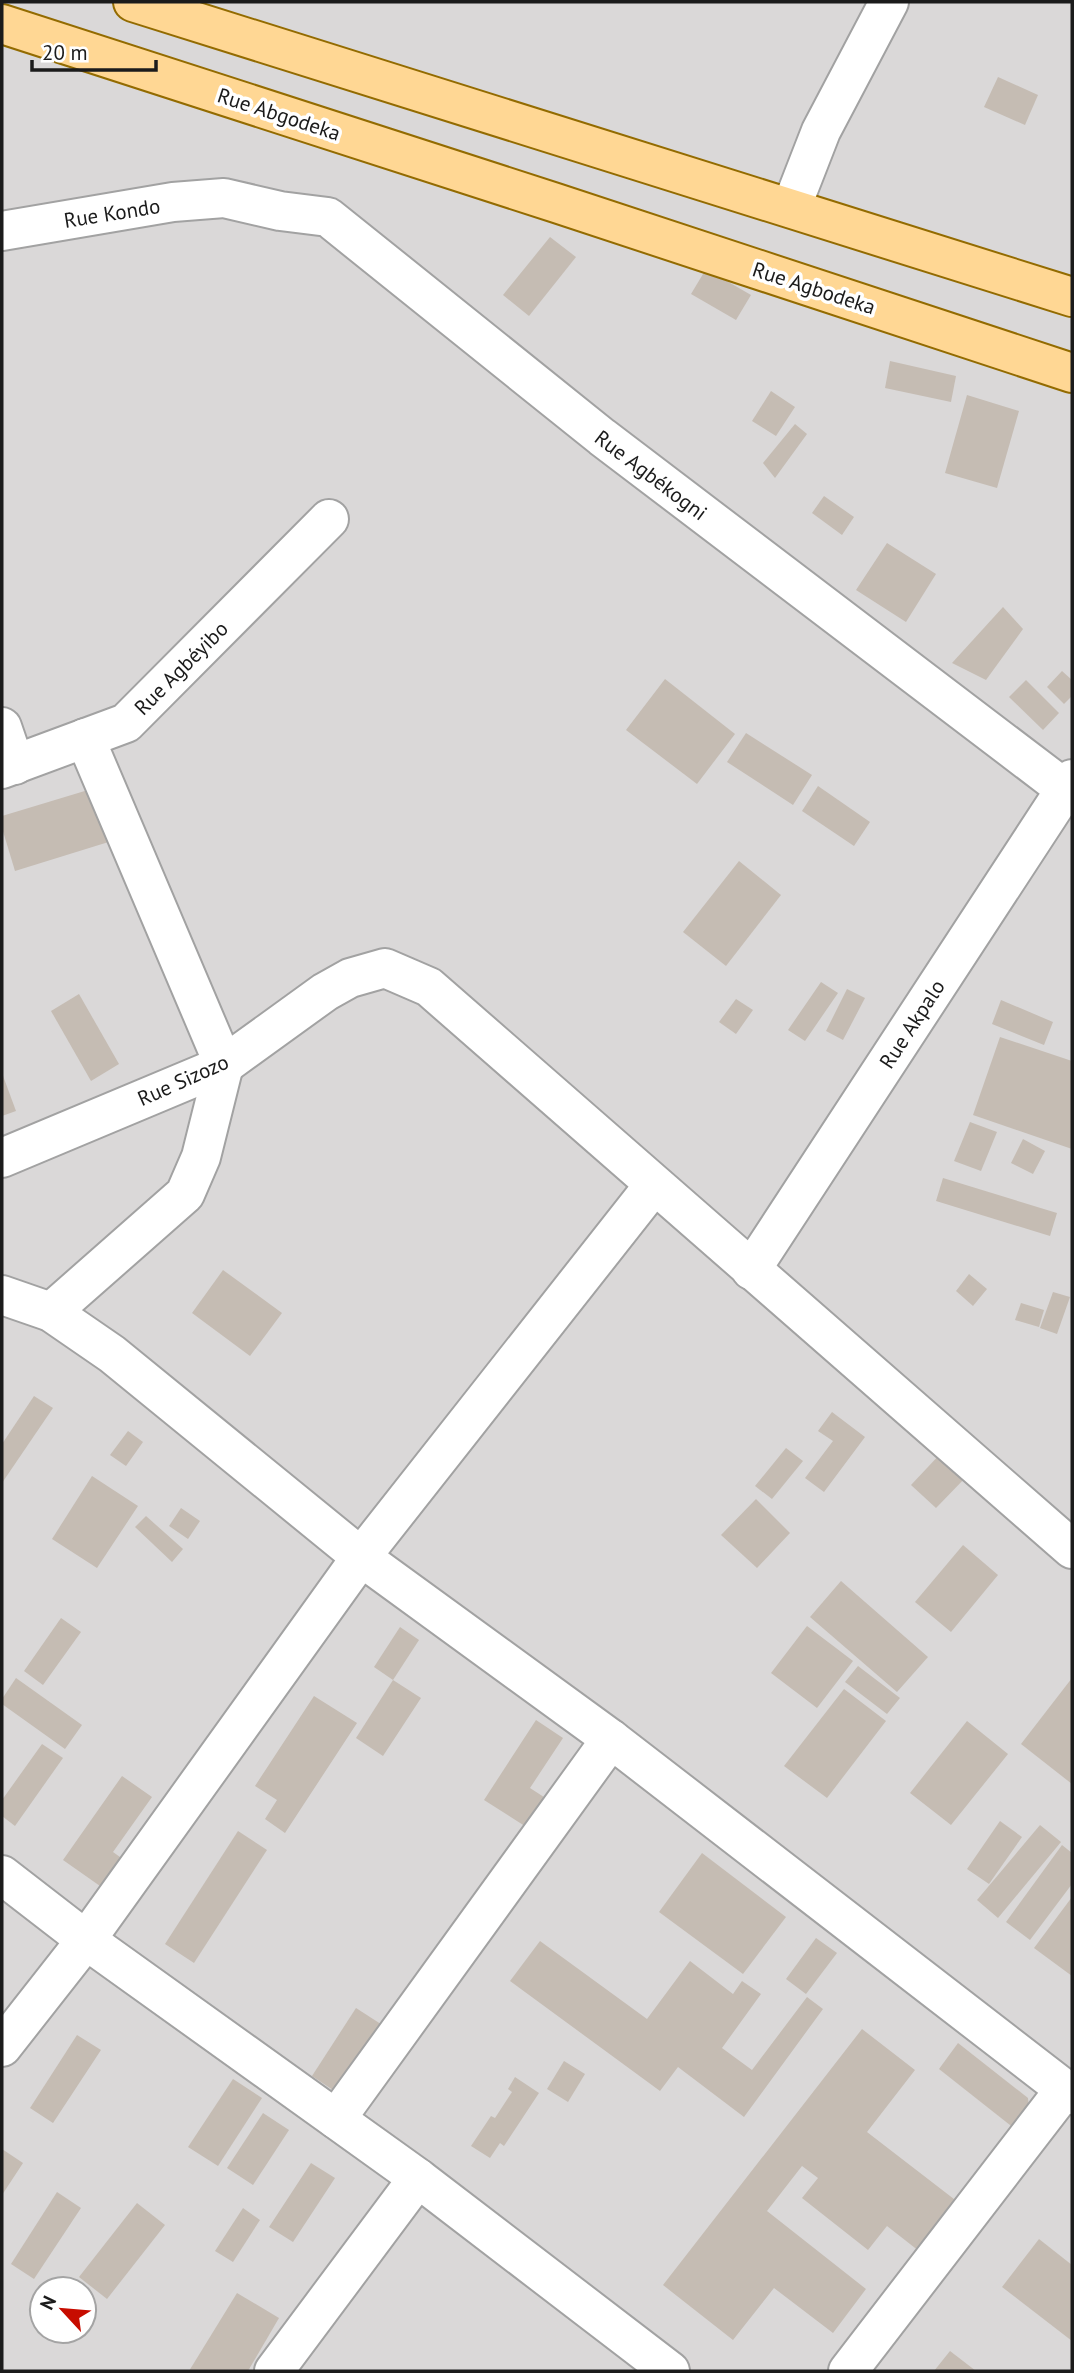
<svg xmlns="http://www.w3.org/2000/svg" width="1074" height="2373" viewBox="0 0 1074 2373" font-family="'PT Sans',sans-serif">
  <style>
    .residential { fill: #dad8d8; fill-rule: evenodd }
    .building { fill: #c5bcb3 }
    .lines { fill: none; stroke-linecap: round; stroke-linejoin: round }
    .minor-casing { stroke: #a2a2a2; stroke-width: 42 }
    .major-casing { stroke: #936b00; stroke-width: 42 }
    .minor { stroke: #fff; stroke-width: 38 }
    .major { stroke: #ffd794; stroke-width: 38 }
    .labels { text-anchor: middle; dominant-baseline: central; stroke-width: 7; stroke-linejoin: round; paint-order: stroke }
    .street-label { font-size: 21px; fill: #1b1b1b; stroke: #fff }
  </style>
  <rect width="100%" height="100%" fill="#eeeae0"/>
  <path class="residential" d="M2,2h1070v2369h-1070zM42,2289h42v42h-42z"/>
  <g class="building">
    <path d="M998,77l40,18 -13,30 -41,-18z"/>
    <path d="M550,237l26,20 -47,59 -26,-21z"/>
    <path d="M706,269l45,26 -15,25 -45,-26z"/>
    <path d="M890,361l66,15 -5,26 -66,-14z"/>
    <path d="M771,391l24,16 -19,29 -24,-15z"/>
    <path d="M967,395l52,16 -22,77 -52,-15z"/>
    <path d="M795,424l12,10 -32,44 -12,-15z"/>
    <path d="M824,496l30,21 -12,18 -30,-22z"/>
    <path d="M887,543l49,31 -30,48 -50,-32z"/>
    <path d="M1003,607l20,22 -37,51 -34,-17z"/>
    <path d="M1062,671l10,9v16l-8,8 -17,-17z"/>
    <path d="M665,679l70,55 -38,50 -71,-54z"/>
    <path d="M1026,680l33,33 -16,17 -34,-33z"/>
    <path d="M746,733l66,42 -19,30 -66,-43z"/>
    <path d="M818,786l52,36 -16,24 -52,-35z"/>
    <path d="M98,787l17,53 -100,31 -13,-43v-12z"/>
    <path d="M739,861l42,34 -55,71 -43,-34z"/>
    <path d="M821,982l17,11 -33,48 -17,-11z"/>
    <path d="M847,989l18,9 -22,42 -17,-9z"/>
    <path d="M79,994l40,70 -28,17 -40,-70z"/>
    <path d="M736,999l17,11 -17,24 -17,-12z"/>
    <path d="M1001,1000l52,22 -9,23 -52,-21z"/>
    <path d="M1000,1037l72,24v88l-99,-34z"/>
    <path d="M2,1073l14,38 -14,5z"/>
    <path d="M970,1122l27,10 -16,39 -27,-10z"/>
    <path d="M1023,1139l22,12 -12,23 -22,-11z"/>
    <path d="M943,1178l114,35 -7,23 -114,-35z"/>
    <path d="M223,1270l59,43 -32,43 -58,-43z"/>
    <path d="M969,1274l18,15 -14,17 -17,-15z"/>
    <path d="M1053,1292l17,5 -13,37 -17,-6z"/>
    <path d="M1021,1303l23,7 -5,17 -24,-7z"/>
    <path d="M34,1396l19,12 -51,75v-39z"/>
    <path d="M832,1412l33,25 -41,55 -19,-14 28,-37 -15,-10z"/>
    <path d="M128,1431l15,11 -17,24 -16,-11z"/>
    <path d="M786,1448l17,13 -31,38 -17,-13z"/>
    <path d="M943,1451l25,24 -32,33 -25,-23z"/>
    <path d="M92,1476l46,30 -41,62 -45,-29z"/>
    <path d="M756,1499l34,34 -33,35 -36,-33z"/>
    <path d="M181,1508l19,13 -12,18 -19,-13z"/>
    <path d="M146,1516l37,33 -11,13 -37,-35z"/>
    <path d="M963,1545l35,30 -47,57 -36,-30z"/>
    <path d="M841,1581l87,76 -31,35 -87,-75z"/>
    <path d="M61,1618l20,14 -38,53 -19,-14z"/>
    <path d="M807,1626l46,35 -36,47 -46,-35z"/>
    <path d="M400,1627l19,13 -26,40 -19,-13z"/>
    <path d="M858,1666l42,32 -13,16 -42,-32z"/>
    <path d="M16,1678l66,47 -17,24 -63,-45v-5z"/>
    <path d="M1072,1678v106l-51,-40z"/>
    <path d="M393,1680l28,18 -38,58 -27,-18z"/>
    <path d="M844,1689l42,32 -59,77 -43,-32z"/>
    <path d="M314,1696l43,27 -72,110 -20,-14 12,-19 -22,-14z"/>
    <path d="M536,1720l27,18 -33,50 20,13 -19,29 -47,-30z"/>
    <path d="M967,1721l41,33 -57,71 -41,-32z"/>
    <path d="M42,1744l21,14 -48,68 -13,-10v-16z"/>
    <path d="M122,1776l30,21 -39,55 18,13 -21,28 -47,-33z"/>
    <path d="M1000,1821l22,16 -33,47 -22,-15z"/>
    <path d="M1040,1825l21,17 -63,76 -21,-18z"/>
    <path d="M238,1831l29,19 -73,113 -29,-19z"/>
    <path d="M1062,1845l10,8v31l-42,56 -24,-18z"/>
    <path d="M702,1853l84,64 -43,57 -84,-62z"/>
    <path d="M1072,1897v79l-38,-28z"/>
    <path d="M816,1938l21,15 -31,41 -20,-15z"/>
    <path d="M540,1941l107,78 43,-58 43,33 9,-13 19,13 -39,54 30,22 55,-73 16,12 -79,108 -66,-50 -18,24 -150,-110z"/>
    <path d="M356,2008l31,20 -45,68 -30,-20z"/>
    <path d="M862,2029l53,41 -48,62 96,74 -39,49 -37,-29 -19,24 -66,-52 16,-20 -16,-12 -35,45 99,78 -33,44 -59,-45 -41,52 -70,-55z"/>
    <path d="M77,2035l24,15 -48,73 -23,-15z"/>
    <path d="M958,2043l70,55 1,11 -14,20 -76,-60z"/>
    <path d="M564,2061l21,13 -17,28 -21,-13z"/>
    <path d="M515,2077l24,16 -35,53 -4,-3 -10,15 -19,-12 20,-30 4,2 17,-26 -4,-3z"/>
    <path d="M233,2079l29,19 -44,68 -30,-19z"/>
    <path d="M263,2113l26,17 -36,55 -26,-17z"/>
    <path d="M2,2149l21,14 -21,32z"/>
    <path d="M311,2163l24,15 -42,64 -24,-15z"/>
    <path d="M57,2192l24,16 -47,71 -23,-15z"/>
    <path d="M137,2203l28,22 -58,74 -28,-22z"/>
    <path d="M243,2208l17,12 -27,42 -18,-11z"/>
    <path d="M1039,2239l33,26v76l-70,-54z"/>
    <path d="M237,2293l42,25 -31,53h-59z"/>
    <path d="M950,2351l26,20h-42z"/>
  </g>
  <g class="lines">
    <g class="minor-casing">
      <g id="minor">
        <path d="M791,208l30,-77 68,-129"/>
        <path d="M2,231l171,-29 51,-4 56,13 48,6 274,220 463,352"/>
        <path d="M2,727l13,38"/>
        <path d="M2,769l124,-46 203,-204"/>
        <path d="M2,1158l222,-93 101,-73 25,-14 35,-10 44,19 643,562"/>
        <path d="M751,1270l321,-491"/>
        <path d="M2,1295l49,17 61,42 249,203 250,182 461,356"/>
        <path d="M51,1312l134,-118 16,-37 23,-92 -139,-327"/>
        <path d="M2,1875l84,65 332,238 252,193"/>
        <path d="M2,2047l84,-107 275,-383 293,-372"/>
        <path d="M336,2119l275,-380"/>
        <path d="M274,2371l144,-193"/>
        <path d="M848,2371l217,-282"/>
      </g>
    </g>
    <g class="major-casing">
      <g id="major">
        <path d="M133,2l939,295"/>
        <path d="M2,24l554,179 516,170"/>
      </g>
    </g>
    <use href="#minor" class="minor"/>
    <use href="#major" class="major"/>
  </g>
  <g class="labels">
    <g class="street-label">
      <text transform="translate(279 114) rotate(18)">Rue Abgodeka</text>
      <text transform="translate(112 213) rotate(-9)">Rue Kondo</text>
      <text transform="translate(814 288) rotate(18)">Rue Agbodeka</text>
      <text transform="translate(651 475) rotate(37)">Rue Agbékogni</text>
      <text transform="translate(181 668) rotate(-45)">Rue Agbéyibo</text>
      <text transform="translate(912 1024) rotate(-57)">Rue Akpalo</text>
      <text transform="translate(183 1080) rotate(-24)">Rue Sizozo</text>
    </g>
  </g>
  <rect width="1074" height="2373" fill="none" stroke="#1b1b1b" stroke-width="7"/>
  <g transform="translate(63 2310) rotate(296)"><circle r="33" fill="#ffffff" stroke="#a4a4a4" stroke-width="2"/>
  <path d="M0-5L12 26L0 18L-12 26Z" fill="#c70c00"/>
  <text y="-10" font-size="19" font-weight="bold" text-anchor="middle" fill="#1b1b1b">N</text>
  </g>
  <path d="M32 60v10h124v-10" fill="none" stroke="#1b1b1b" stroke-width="3.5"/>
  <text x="42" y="60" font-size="21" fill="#1b1b1b" stroke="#ffffff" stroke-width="5" paint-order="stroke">20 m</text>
</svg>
